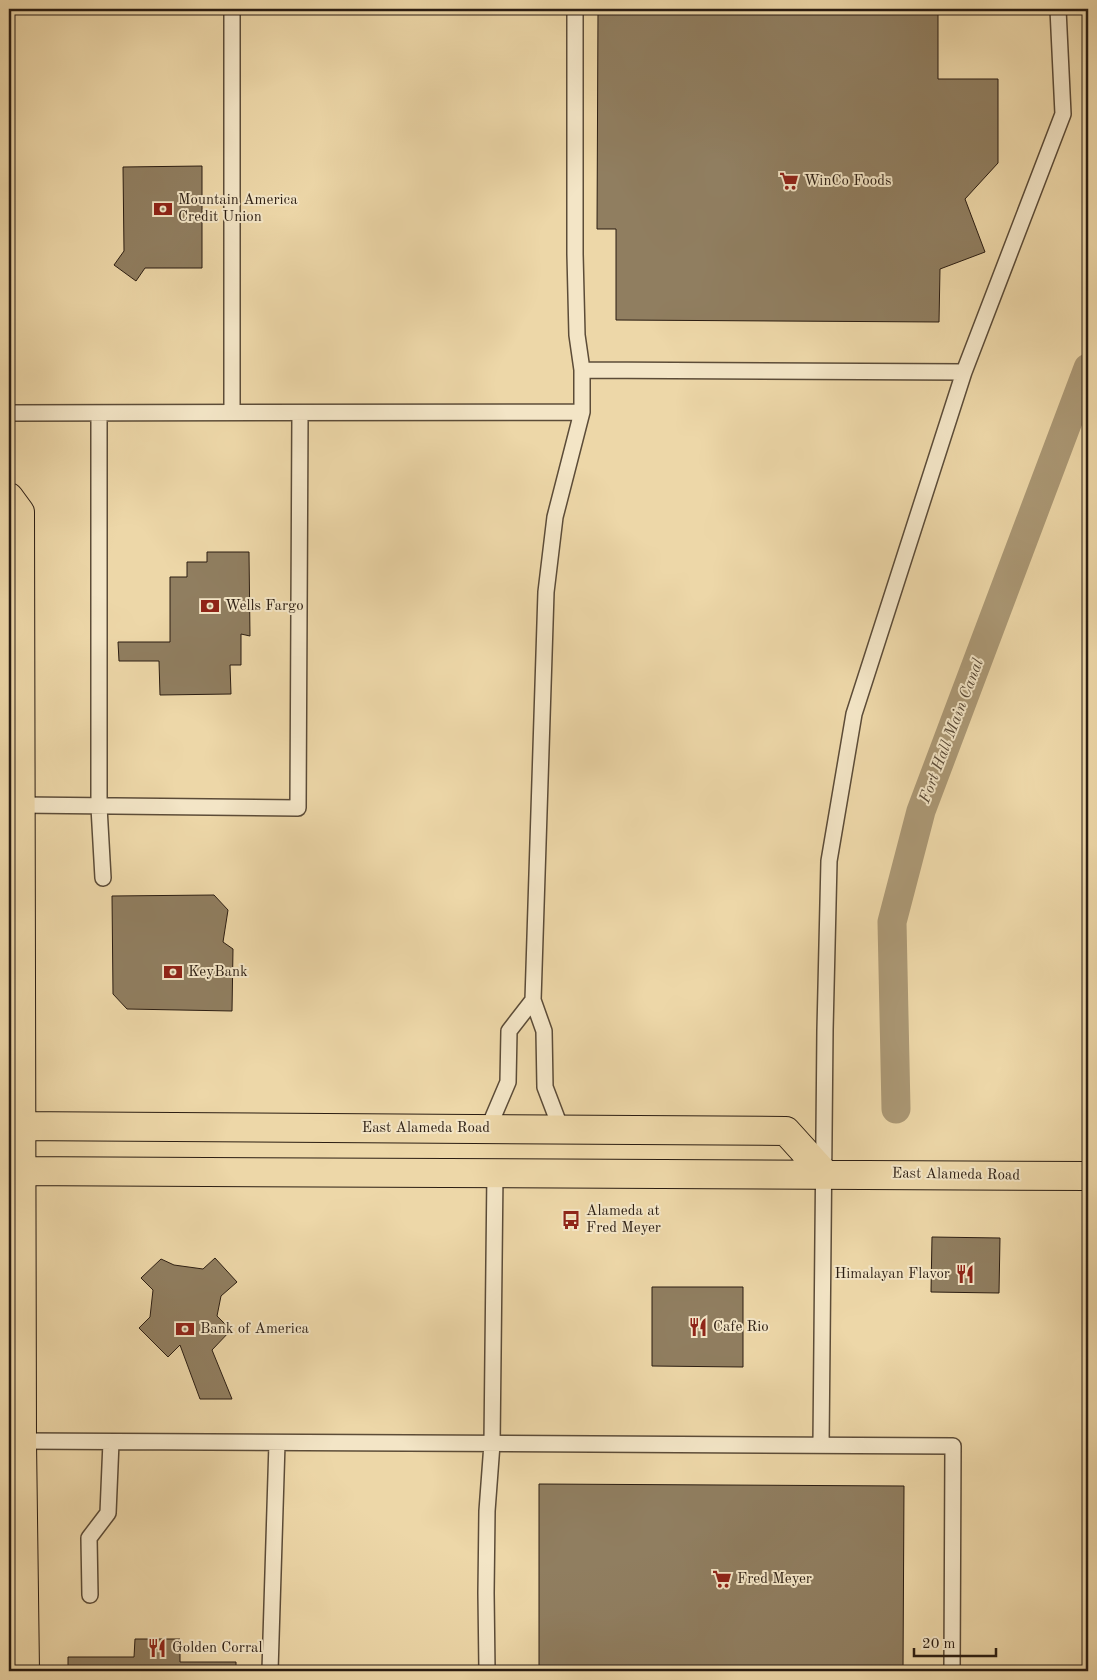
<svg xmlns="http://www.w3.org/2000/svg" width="1097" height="1680" viewBox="0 0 1097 1680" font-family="'Old Standard TT',serif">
	<rect width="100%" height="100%" fill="#edd7a8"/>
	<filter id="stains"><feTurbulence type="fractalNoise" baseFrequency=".004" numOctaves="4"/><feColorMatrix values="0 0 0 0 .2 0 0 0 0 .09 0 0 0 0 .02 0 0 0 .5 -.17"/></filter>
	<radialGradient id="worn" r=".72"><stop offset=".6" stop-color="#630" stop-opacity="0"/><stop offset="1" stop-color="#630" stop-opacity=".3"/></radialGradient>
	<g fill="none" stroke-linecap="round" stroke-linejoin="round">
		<path stroke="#ab9875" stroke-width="29" d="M896,1109L892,922L921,811L1088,368"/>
	</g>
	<path fill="#907e60" stroke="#2b1d12" d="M598,9H938V79H998V163L965,199L985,252L940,269L939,322L616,320V229H597Z
		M202,166V268H145L136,281L114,265L124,251L123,167Z
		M207,552H249L250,636L241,634V665H230L231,694L160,695L159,661H119L118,642H170V577H187V562H207Z
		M214,895L228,910L223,942L233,949L232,1011L127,1009L113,994L112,896Z
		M932,1237L1000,1238L999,1293L931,1292Z
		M215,1258L237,1282L221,1296L217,1316L231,1330L212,1350L232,1399H200L180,1345L168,1357L139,1328L150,1317L153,1290L141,1278L161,1259L174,1265L203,1269Z
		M652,1287H743V1367L652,1366Z
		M539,1484L904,1486L903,1671H539Z
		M135,1639H180V1662H236V1671H68V1657H134Z"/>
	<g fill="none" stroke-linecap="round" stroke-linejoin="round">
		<g stroke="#5c4c38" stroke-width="18">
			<path id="service" d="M582,370L964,372
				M232,412V9
				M9,413L582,412
				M99,414V807L103,878
				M21,805L298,808L300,414
				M488,1129L508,1082L509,1031L533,1000
				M561,1129L545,1087L544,1031L533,1000L546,592L555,517L582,412V370L577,335L575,254V9
				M22,1441L953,1446L952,1671
				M821,1445L825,1030L829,861L854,714L964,372L1063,114L1058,9
				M90,1595L89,1538L108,1513L111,1442
				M270,1671L277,1443
				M487,1671L486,1593L487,1511L492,1444L495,1172"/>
		</g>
		<g stroke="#2b1d12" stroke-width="30">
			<path id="primary" d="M9,497L20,512L22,1441L25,1671
				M9,1126L786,1131L824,1173
				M9,1171L1088,1176"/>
		</g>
		<use href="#service" stroke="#f3e5c6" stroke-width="15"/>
		<use href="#primary" stroke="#edd7a8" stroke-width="28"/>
	</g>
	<defs>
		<g id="supermarket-bare" transform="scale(1.5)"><path d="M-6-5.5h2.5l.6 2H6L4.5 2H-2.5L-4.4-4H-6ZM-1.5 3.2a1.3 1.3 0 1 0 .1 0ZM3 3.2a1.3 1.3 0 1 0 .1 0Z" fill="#8f2418" stroke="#f3e5c6" stroke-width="2.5" paint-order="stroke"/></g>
		<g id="bank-bare" transform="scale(1.5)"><path d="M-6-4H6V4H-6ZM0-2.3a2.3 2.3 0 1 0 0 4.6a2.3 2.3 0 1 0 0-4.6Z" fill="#8f2418" stroke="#f3e5c6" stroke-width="2.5" paint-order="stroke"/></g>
		<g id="bus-bare" transform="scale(1.5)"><path d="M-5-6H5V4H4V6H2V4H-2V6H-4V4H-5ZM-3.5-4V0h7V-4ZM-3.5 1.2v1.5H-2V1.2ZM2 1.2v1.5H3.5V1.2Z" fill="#8f2418" stroke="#f3e5c6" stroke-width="2.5" paint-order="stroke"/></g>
		<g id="restaurant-bare" transform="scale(1.5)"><path d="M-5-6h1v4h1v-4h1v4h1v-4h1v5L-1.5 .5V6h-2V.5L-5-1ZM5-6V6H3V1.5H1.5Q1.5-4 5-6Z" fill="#8f2418" stroke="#f3e5c6" stroke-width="2.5" paint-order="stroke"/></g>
	</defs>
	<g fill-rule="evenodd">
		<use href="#supermarket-bare" x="789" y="181"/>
		<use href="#bank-bare" x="163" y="209"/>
		<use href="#bank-bare" x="210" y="606"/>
		<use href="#bank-bare" x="173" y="972"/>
		<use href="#bus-bare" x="571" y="1220"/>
		<use href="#restaurant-bare" x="965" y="1274"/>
		<use href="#restaurant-bare" x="698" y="1327"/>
		<use href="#bank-bare" x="185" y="1329"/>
		<use href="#supermarket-bare" x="722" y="1579"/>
		<use href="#restaurant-bare" x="157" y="1648"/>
	</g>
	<g text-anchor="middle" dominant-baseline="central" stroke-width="4" stroke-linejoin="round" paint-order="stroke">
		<g font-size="15" fill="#2b1d12" stroke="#f3e5c6" text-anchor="start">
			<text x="804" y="181">WinCo Foods</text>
			<text x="178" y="200">Mountain America<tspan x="178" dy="17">Credit Union</tspan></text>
			<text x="225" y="606">Wells Fargo</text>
			<text x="188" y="972">KeyBank</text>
			<text x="586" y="1211">Alameda at<tspan x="586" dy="17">Fred Meyer</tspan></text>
			<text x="950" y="1274" text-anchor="end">Himalayan Flavor</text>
			<text x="713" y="1327">Cafe Rio</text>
			<text x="200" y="1329">Bank of America</text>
			<text x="737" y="1579">Fred Meyer</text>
			<text x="172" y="1648">Golden Corral</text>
		</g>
		<g font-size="15" fill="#2b1d12" stroke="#f3e5c6">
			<text x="426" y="1128">East Alameda Road</text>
			<text transform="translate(956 1175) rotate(1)">East Alameda Road</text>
		</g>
		<g font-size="16" font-style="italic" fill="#584835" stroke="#f3e5c6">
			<text transform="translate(952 731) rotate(-69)">Fort Hall Main Canal</text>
		</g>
	</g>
	<rect width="1097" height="1680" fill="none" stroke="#edd7a8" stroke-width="30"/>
	<rect x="10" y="10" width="1077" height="1660" fill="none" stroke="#2b1d12" stroke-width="2.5"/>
	<rect x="15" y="15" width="1067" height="1650" fill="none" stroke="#2b1d12"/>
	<path d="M914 1648v8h82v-8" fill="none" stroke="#2b1d12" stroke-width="2.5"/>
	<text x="922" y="1648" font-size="15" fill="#2b1d12" stroke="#f3e5c6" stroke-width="4" paint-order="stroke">20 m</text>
	<rect width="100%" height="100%" filter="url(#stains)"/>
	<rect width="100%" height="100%" fill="url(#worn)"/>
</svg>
